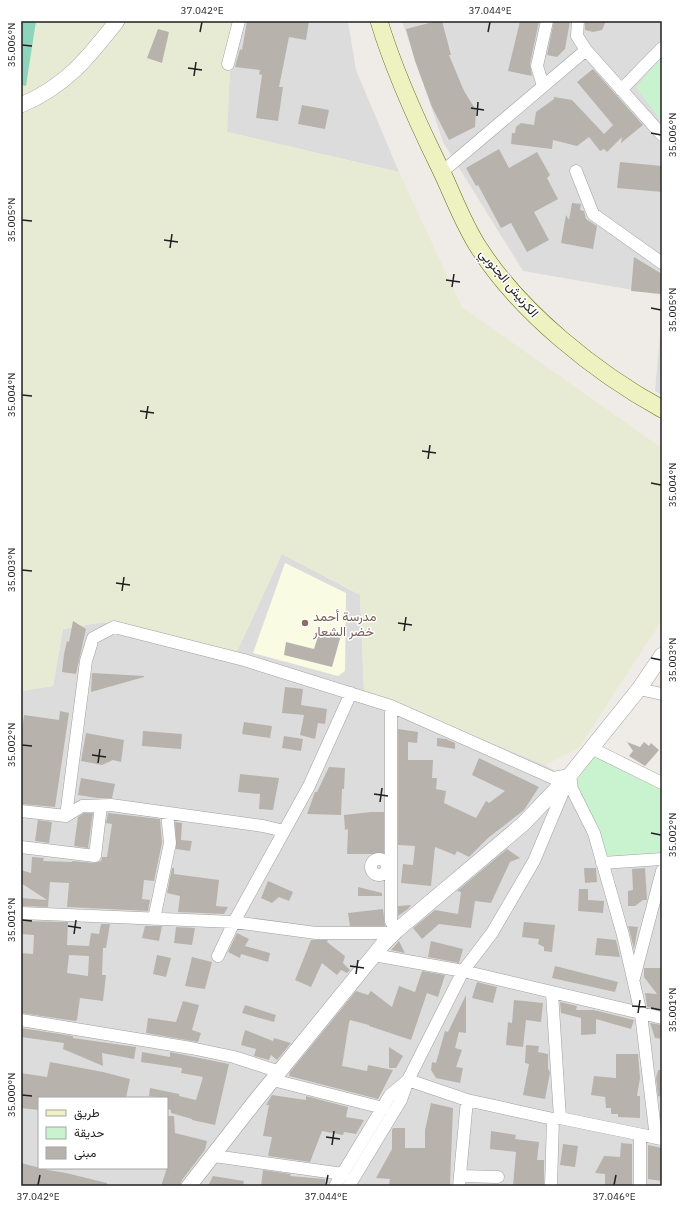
<svg xmlns="http://www.w3.org/2000/svg" width="683" height="1207" viewBox="0 0 683 1207" font-family="'IBM Plex Sans',Vazirmatn,sans-serif">
	<rect width="100%" height="100%" fill="#efece7"/>
	<path fill="#dddcdc" fill-rule="evenodd" d="M232,21H348L356,70L399,172L227,132Z
		M402,21H662V295L523,271L443,142Z
		M662,313V395L655,391Z
		M282,554L360,595L364,690L545,765L635,820L662,808V1186H21V691L53,686L63,629L104,622L235,656ZM39,1098H167V1168H39Z"/>
	<path fill="#fafbe3" d="M285,563L346,593L345,671L338,676L253,653Z"/>
	<path fill="#e8ebd4" d="M21,21H232L227,132L399,172L462,307L662,448V620L579,748L545,765L364,690L360,595L282,554L235,656L104,622L63,629L53,686L21,691Z"/>
	<path fill="#c9f3ce" d="M662,57V122L636,87Z
		M595,756L637,778L662,787V850L660,857L608,860L577,792L576,781Z"/>
	<path fill="#8ed4bc" d="M21,21H36L26,86L21,85Z"/>
	<path fill="#b8b2ad" fill-rule="evenodd" d="M247,21H309L306,40L289,37L279,87H283L278,121L256,118L262,75L259,74L260,70L235,67L240,49L242,50Z
		M437,21H442L451,55H449L464,91L476,110L475,127L449,140L432,107L415,61L406,29Z
		M520,21H539L530,64L532,76L508,71Z
		M554,21H570L565,49L557,57L547,55Z
		M585,21H606L602,30L593,32L585,30Z
		M158,29L169,32L162,63L147,58Z
		M593,69L643,125L621,143L622,137L607,152L604,149L600,151L589,137L577,146L553,140L552,149L511,144L512,133H515L516,127L521,123L534,125L536,112L554,99V97L572,100L604,134L613,125L577,82Z
		M302,105L329,110L325,129L298,124Z
		M499,149L509,168L537,152L550,175L547,178L558,199L534,212L549,240L527,252L511,223L501,228L478,185L476,186L466,168Z
		M620,162L662,166V192L617,188Z
		M572,203L581,204L580,210L584,211L586,219L597,226L593,249L561,243L566,215L569,220Z
		M634,257L662,274V294L631,291Z
		M73,621L86,629L76,674L62,672L64,654L67,641L69,642Z
		M320,630L341,635L332,667L284,655L286,642L314,649Z
		M92,673L144,676V677L91,692Z
		M285,687L303,689L301,705L327,709L325,724L318,723L315,739L300,735L304,715L282,713Z
		M60,711L69,713L55,807L21,804V738L24,715L59,720Z
		M244,722L272,726L270,738L242,734Z
		M398,729L418,732L417,743L408,742V760H433L432,778H437L436,789L446,791L444,803L476,818L486,801L489,803L505,791L472,775L479,758L539,787L524,810L488,838L469,857L457,851L455,855L435,847L431,886L401,883L403,864L413,865L415,846L398,845Z
		M143,731L182,734L181,749L142,746Z
		M86,733L124,740L121,762L113,760L102,765L81,761Z
		M284,736L303,739L301,751L282,748Z
		M437,738L446,739L455,743V749L437,746Z
		M627,742L640,747L644,742L649,746L651,743L659,750L645,766L629,756L633,751Z
		M329,767L345,768L344,789H342L341,815L307,814L315,792H317Z
		M240,774L279,778L273,810L259,809L260,794L238,792Z
		M81,778L115,784L112,798H97L78,795Z
		M371,812H384V854H347L348,829L345,830L344,815Z
		M84,813H93L88,848L74,846L78,817Z
		M108,813L160,819L162,843L154,881L144,880L142,899L150,900L148,911L67,907L69,883L50,882L48,907L21,906V898L47,900L21,883V870L31,873L32,857L44,858L43,861L72,862V861L94,863L101,861L102,857H107L112,824L106,823Z
		M38,820L52,822L49,843L35,841Z
		M175,822L182,823L181,840L192,841L190,851L176,849Z
		M507,849L520,858L510,862L491,903L475,901L471,928L439,924L422,939L413,928L435,910L458,914L461,892L457,891Z
		M172,868H174V874L219,880L216,906L228,907L224,914L178,912L180,896L167,893Z
		M584,868H596L597,882L585,883Z
		M645,868L647,900H643L635,906H628V891L633,890L632,869Z
		M268,881L293,892L289,901L279,897L272,903L261,898Z
		M358,887L382,893V896H358Z
		M579,889H588V900L604,901L603,913L578,911Z
		M411,905L408,909L398,916V906Z
		M383,909L385,926H350L348,913Z
		M21,921L68,922L67,945L89,946L91,933L99,934L101,924H110L106,948H103L102,975H106L103,1001L80,998L77,1020L75,1021L21,1013V953L33,954L34,935L21,934ZM69,955L89,956L88,976L67,973Z
		M524,922L555,925L552,952L544,951V947L538,944L539,939L522,937Z
		M145,926H162L159,941L142,938Z
		M628,926L638,927L634,949L630,933Z
		M176,927L195,928L192,945L174,943Z
		M237,933L249,939L245,946L270,953L268,962L241,954L240,958L228,952Z
		M597,938L616,940L620,957L595,955Z
		M311,940H328L327,942L345,956L343,963L350,970L347,973L341,970L337,975L322,963L311,987L295,980Z
		M399,941L405,953L391,950Z
		M431,941L463,949L459,963L428,957Z
		M157,955L171,958L166,977L153,974Z
		M192,957L212,962L205,989L185,986Z
		M555,966L618,982L615,992L552,978Z
		M644,968H662V1010L647,1007L645,993L657,994L644,977Z
		M422,971L445,975L438,997L427,993L411,1040L369,1026V1025L350,1020L349,1023L342,1066L367,1071L368,1065L393,1070L378,1099L289,1076L290,1072L356,991L368,995L371,991L392,1007L399,986L415,992Z
		M477,982L497,987L493,1003L472,998Z
		M466,995V1033L459,1032L455,1048L462,1050L456,1067L463,1068L460,1083L436,1078L431,1070L432,1062L436,1063L445,1031L448,1032Z
		M514,1000L543,1003L541,1022L526,1020L523,1047L506,1045L508,1022L512,1023Z
		M183,1001L199,1005L192,1030L201,1033L198,1042L146,1033L148,1018L176,1022Z
		M560,1002L577,1006L576,1010H594L634,1020L631,1029L596,1019V1034L581,1035V1018L561,1013Z
		M245,1005L276,1015L274,1022L242,1013Z
		M650,1023L662,1025V1039L655,1038Z
		M21,1028L73,1036V1038L136,1047L134,1059L102,1053L103,1066L63,1049L64,1043L21,1037Z
		M245,1030L273,1041L274,1038L291,1043L277,1060L271,1055L269,1060L254,1056L256,1049L241,1045Z
		M526,1045L539,1046L538,1052L548,1054V1069L549,1070L550,1073L545,1099L523,1095L529,1064L525,1063Z
		M389,1047L403,1056L396,1068H389Z
		M142,1052L170,1057V1052L229,1064L215,1125L192,1120V1119L171,1113V1110L167,1109V1098L149,1096L150,1088L179,1094V1096L196,1100L203,1077L181,1073L182,1068L141,1062Z
		M616,1054H638L640,1078L637,1096H640V1118L618,1117V1114H611V1108H606L605,1097L591,1095L594,1076L616,1078Z
		M50,1062L103,1072L130,1079L126,1098H39V1110L21,1108V1073L47,1077Z
		M658,1070H662V1097L658,1096L656,1078Z
		M272,1095L306,1100V1096L348,1107L346,1117L364,1120L356,1134L344,1132L343,1135L322,1131L310,1162L268,1156L272,1137L263,1136L269,1105H266Z
		M431,1103L453,1108L450,1186H389L390,1179L376,1178L392,1149V1130L393,1128H405V1148H425V1130Z
		M167,1116H174L175,1133L207,1141L205,1150L182,1180L180,1186H161L167,1168Z
		M491,1131L516,1135L515,1139L539,1142L537,1160H544V1186H513L516,1152L490,1149Z
		M621,1143L632,1144V1186L605,1185V1174L595,1173L604,1156L620,1157Z
		M563,1144L578,1146L575,1167L560,1165Z
		M648,1145L662,1148V1181L648,1179Z
		M21,1163L48,1170L66,1173L107,1183V1186H21Z
		M263,1170L291,1174L290,1176L325,1179V1186H261Z
		M213,1176L244,1181L243,1186H208Z"/>
	<g fill="none" stroke-linecap="round" stroke-linejoin="round">
		<g stroke="#a0a0a0" stroke-width="13">
			<path id="minor" d="M578,21L577,36L586,50
				M228,64L239,21
				M543,86L537,66L547,21
				M621,90L662,48
				M576,171L593,214L662,263
				M442,172L586,50L662,135
				M639,689L662,694
				M391,706V921L396,931
				M593,749L662,783
				M570,775L572,789L594,833L623,935L641,1014L656,1138
				M21,811L66,816L82,806L111,805L263,826L284,831
				M66,816L86,661L93,638L114,627L244,660L391,706L553,778L570,775
				M21,847L95,856L101,806
				M371 867a8 8 0 1 1 16 0a8 8 0 1 1-16 0Z
				M602,863L662,859
				M21,913L234,922L316,933H393
				M154,919L170,843L167,813
				M374,955L463,971L662,1018
				M218,956L234,922L309,786L351,693
				M634,978L662,871
				M552,993L560,1118
				M21,1020L191,1048L234,1057L280,1072
				M273,1080L383,1108
				M408,1080L467,1100L553,1119L560,1118L662,1139
				M640,1136V1186
				M214,1156L343,1174
				M460,1176L498,1177
				M335,1186L390,1095L407,1081
				M349,1186L401,1100L408,1080L463,971L492,933L534,861L568,780
				M459,1186L467,1100
				M551,1186L553,1119"/>
		</g>
		<g stroke="#a0a0a0" stroke-width="16">
			<path id="tertiary" d="M21,105C66,86 88,58 117,21
				M189,1186L253,1104L383,944L396,931L523,824L570,775L639,689L662,655"/>
		</g>
		<g stroke="#5d6a12" stroke-width="18">
			<path id="secondary" d="M379,21C394,71 415,117 438,164C452,192 462,222 479,248C520,312 596,373 662,409"/>
		</g>
		<use href="#minor" stroke="#fff" stroke-width="12"/>
		<use href="#tertiary" stroke="#fff" stroke-width="15"/>
		<use href="#secondary" stroke="#eef2c1" stroke-width="17"/>
	</g>
	<path fill="none" stroke="#1f1f1f" stroke-width="1.5" d="M200,32L202,22M488,32L490,22M22,45L32,46M188,68L202,70M194,76L196,62M471,108L484,110M477,116L478,102M651,133L661,135M22,220L32,221M164,240L178,242M170,248L172,234M446,280L460,282M452,287L454,274M651,308L661,310M22,395L32,396M140,411L154,413M146,419L148,406M422,451L436,453M428,459L430,445M651,483L661,485M22,570L32,571M116,583L130,585M122,591L124,577M398,623L412,625M404,631L406,617M651,658L661,660M22,745L32,746M92,755L106,757M98,763L100,749M374,794L388,796M380,802L382,788M651,833L661,835M22,920L32,921M68,926L81,928M74,934L76,920M350,966L364,968M356,974L358,960M632,1006L646,1007M651,1008L661,1010M638,1013L640,1000M22,1095L32,1096M326,1137L340,1139M332,1145L334,1131M38,1185L40,1175M326,1185L328,1175M614,1185L616,1175"/>
	<circle fill="#8d6e63" stroke="#fff" stroke-width="1.5" cx="305" cy="623" r="4"/>
	<g text-anchor="middle" dominant-baseline="central" stroke-width="3" stroke-linejoin="round" paint-order="stroke">
		<g font-size="13" fill="#1f1f1f" stroke="#fff">
			<text transform="translate(509 283) rotate(50)">الكرنيش الجنوبي</text>
		</g>
		<g font-size="13" fill="#785e54" stroke="#fff" text-anchor="start">
			<text x="313" y="616">مدرسة أحمد<tspan x="313" dy="15">خضر الشعار</tspan></text>
		</g>
	</g>
	<rect width="683" height="1207" fill="none" stroke="#ffffff" stroke-width="44"/>
	<rect x="38" y="1097" width="130" height="72" fill="#ffffff" stroke="#a5a5a5"/>
	<rect x="46" y="1110" width="20" height="6" fill="#eef2c1" stroke="#a5a5a5"/>
	<text x="74" y="1117" font-size="12" fill="#1f1f1f">طريق</text>
	<rect x="46" y="1127" width="20" height="12" fill="#c9f3ce" stroke="#a5a5a5"/>
	<text x="74" y="1137" font-size="12" fill="#1f1f1f">حديقة</text>
	<rect x="46" y="1147" width="20" height="12" fill="#b8b2ad" stroke="#a5a5a5"/>
	<text x="74" y="1157" font-size="12" fill="#1f1f1f">مبنى</text>
	<rect x="22" y="22" width="639" height="1163" fill="none" stroke="#1f1f1f" stroke-width="1.5"/>
	<g font-size="10" text-anchor="middle" fill="#1f1f1f">
		<text x="202" y="14">37.042°E</text>
		<text x="490" y="14">37.044°E</text>
		<text transform="translate(11 45) rotate(-90)" y="4">35.006°N</text>
		<text transform="translate(672 135) rotate(-90)" y="4">35.006°N</text>
		<text transform="translate(11 220) rotate(-90)" y="4">35.005°N</text>
		<text transform="translate(672 310) rotate(-90)" y="4">35.005°N</text>
		<text transform="translate(11 395) rotate(-90)" y="4">35.004°N</text>
		<text transform="translate(672 485) rotate(-90)" y="4">35.004°N</text>
		<text transform="translate(11 570) rotate(-90)" y="4">35.003°N</text>
		<text transform="translate(672 660) rotate(-90)" y="4">35.003°N</text>
		<text transform="translate(11 745) rotate(-90)" y="4">35.002°N</text>
		<text transform="translate(672 835) rotate(-90)" y="4">35.002°N</text>
		<text transform="translate(11 920) rotate(-90)" y="4">35.001°N</text>
		<text transform="translate(672 1010) rotate(-90)" y="4">35.001°N</text>
		<text transform="translate(11 1095) rotate(-90)" y="4">35.000°N</text>
		<text x="38" y="1200">37.042°E</text>
		<text x="326" y="1200">37.044°E</text>
		<text x="614" y="1200">37.046°E</text>
	</g>
</svg>
